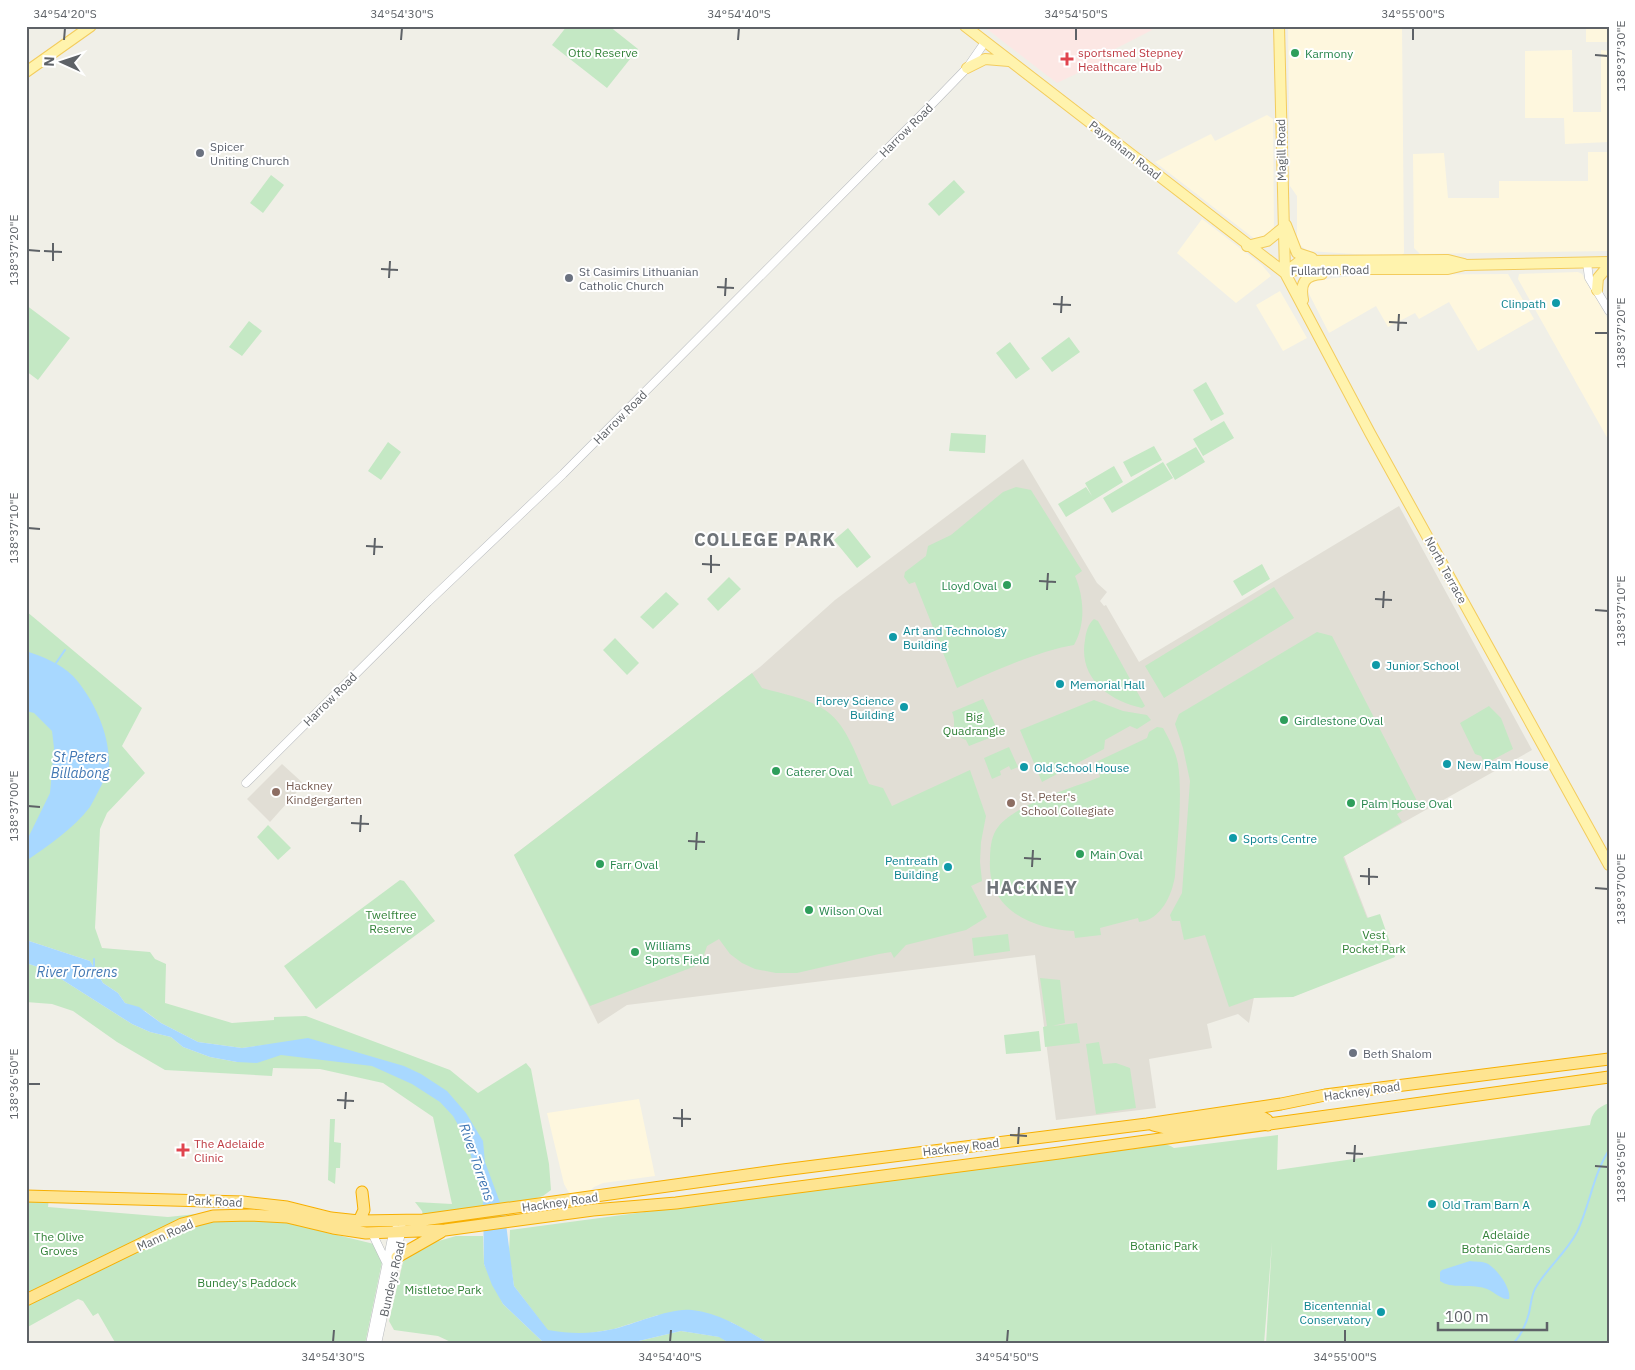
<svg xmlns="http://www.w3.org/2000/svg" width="1635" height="1370" viewBox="0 0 1635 1370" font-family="'IBM Plex Sans',sans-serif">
	<rect width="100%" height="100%" fill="#f0efe7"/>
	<path fill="#fef7de" d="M1288,26H1402L1404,253L1401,257L1308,251L1297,243V196L1290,186Z
		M1586,26H1609V42H1586Z
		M1572,50L1573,112H1601V50L1609,51V142L1565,144L1564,118H1525V51Z
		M1267,115L1273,119L1274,232L1256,240L1155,162L1211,134L1215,141Z
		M1588,152H1609V251L1420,254L1414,248L1413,154L1444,153L1448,198H1499V181H1588Z
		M1202,219L1262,265L1271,276L1236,303L1177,253Z
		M1578,272L1582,274L1609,321V441L1518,279L1519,274Z
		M1508,274L1534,319L1478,351L1449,302L1419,319L1415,313L1388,327L1376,306L1329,333L1306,288L1310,281L1359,275Z
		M1280,291L1307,338L1283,351L1256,305Z
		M639,1099L655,1176L603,1183L594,1187L582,1198L573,1200L564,1184L547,1113Z"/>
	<path fill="#e1ded5" d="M1023,459L1097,583L1107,592L1100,601L1104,606L1106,605L1139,662L1399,506L1532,750L1344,856L1368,918L1352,924L1367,967L1292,997H1254L1249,1023L1238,1014L1207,1024L1212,1048L1149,1059L1156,1108L1056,1120L1035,955L627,1005L598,1024L514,855L760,667L835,600Z
		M282,764L304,784L270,822L247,799Z"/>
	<path fill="#fce7e4" d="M983,26H1151L1152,30L1115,49L1118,54L1057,83Z"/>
	<path fill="#c4e8c4" d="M567,26H609L638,49L607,88L552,45Z
		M271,175L284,185L263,213L250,203Z
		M954,180L965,192L939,216L928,204Z
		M26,305L70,338L38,380L26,371Z
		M249,321L262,331L242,356L229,347Z
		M1069,337L1080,352L1052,372L1041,358Z
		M1010,342L1030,369L1016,379L996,353Z
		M1206,382L1224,414L1211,421L1193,390Z
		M1224,421L1234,438L1203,456L1193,439Z
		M951,433L986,435L985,453L949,451Z
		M388,442L401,452L381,480L368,471Z
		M1154,446L1162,460L1131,477L1123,462Z
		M1196,447L1205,462L1175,480L1166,464Z
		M1163,462L1173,478L1112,513L1103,498Z
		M1114,466L1123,482L1066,517L1058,504L1086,487L1092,496L1085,483Z
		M1016,487L1031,490L1082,571L1075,576C1084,597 1086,624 1074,645C1038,651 991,672 957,688L915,582L909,584L904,577L905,572L926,556L928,546L951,535L1003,492Z
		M848,528L871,557L857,568L834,540Z
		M1262,564L1270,579L1242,596L1233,581Z
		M729,577L741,589L718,611L707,599Z
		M1274,587L1294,618L1164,698L1145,666Z
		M666,592L679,604L653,629L640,617Z
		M26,611L142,708L122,746L145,773L107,813L100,829L95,928L102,948L150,952L155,959L166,964L165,1003L232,1023L274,1020V1017L306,1016L450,1070L478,1093L526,1063L531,1069L549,1164L551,1190L543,1196L530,1200L423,1215L422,1211L415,1202L452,1204L433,1117L383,1083L320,1069L273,1068L272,1076L165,1070L117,1042L73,1011L52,1004L26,1002V963L47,970L132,1024L150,1032L171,1037L183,1047L210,1057L237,1062L273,1044L242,1048L198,1042L161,1023L145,1011L125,1003L118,993L103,983L90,961L26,940Z
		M1094,619L1098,621L1145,706L1142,708C1109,701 1078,678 1085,640C1086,632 1088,624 1094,619Z
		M1317,632L1332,636L1417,801L1397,814L1402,822L1343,857L1367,918L1380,914L1395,957L1293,997L1254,998L1229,1007L1205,935L1184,940L1180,921H1172L1170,915L1182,893L1190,781L1183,748L1175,724L1179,714Z
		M615,638L639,663L627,675L603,650Z
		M752,673L762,688C783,694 807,698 825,710C848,725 858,761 869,784L883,788L892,806L970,770L986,816L981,842L980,862L982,881L971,886L987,917L966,930L906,945L894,958L891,952L879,954L797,973H776L755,969L742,963L730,954L719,939L707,946L701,964L590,1006L514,855Z
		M983,699L998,731L997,735L969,746L966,740C947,733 958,726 952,712Z
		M1094,700L1123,711L1147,715L1151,720L1137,729L1130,726L1105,740L1104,749L1042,782L1020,730Z
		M1489,706L1501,718L1513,749L1485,764L1481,756L1475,754L1460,723Z
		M1157,727L1163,728C1169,739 1176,752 1178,764C1183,797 1177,842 1175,876C1172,895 1161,920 1139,922L1138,918L1100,928L1101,935L1075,938L1074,931C1031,929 987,909 990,860C990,850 991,838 996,830C1011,805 1073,788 1100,777L1096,762L1147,738L1149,732Z
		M1009,747L1018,767L1011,770L1009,766L1000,771L1001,775L992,779L984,758Z
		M268,825L291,848L278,860L257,837Z
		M400,880L404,881L435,921L316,1009L284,966Z
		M1008,934L1010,951L974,956L972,938Z
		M1040,978L1060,980L1065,1023L1052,1026L1077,1023L1080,1043L1045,1047L1043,1027L1047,1026Z
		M1039,1031L1041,1051L1006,1054L1004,1035Z
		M1099,1042L1103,1064L1116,1063L1130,1068L1136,1108L1096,1114L1086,1044Z
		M1609,1103V1344H1266L1272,1242L1264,1344H770L731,1322L658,1315L614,1329L579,1335L548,1331L514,1286L509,1254L510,1230L1117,1149C1136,1154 1159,1137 1174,1148L1278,1135L1277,1170L1590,1125C1592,1112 1597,1108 1609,1103Z
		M330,1119H335L334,1142L341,1143L340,1168H336L335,1184L328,1180Z
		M26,1198H49L48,1207L168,1217L206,1213L26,1297Z
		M216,1220H267L284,1222L374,1244L382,1262L365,1344H116L98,1313L93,1316L83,1301L78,1299L26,1328V1305L175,1231Z
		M456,1236H483L484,1264L503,1304L545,1344H455L438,1336L394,1330L389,1321L404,1258L428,1244Z
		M681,1331L720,1337L731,1344H626Z"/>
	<path fill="#a8d8ff" d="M26,651C43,657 60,663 73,676C94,699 110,734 109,766C109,772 94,800 90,807C73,829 49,845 26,861V842L50,793L54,748L52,731L34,713L26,711Z
		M26,940L90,961L103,983L118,993L125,1003L139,1007L161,1023L198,1042L242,1048L308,1038L404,1066L421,1074L447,1091L466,1113L483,1141L485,1162L505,1216L514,1286L548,1330C572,1334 590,1334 613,1329C635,1324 671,1307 692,1310C720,1313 746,1330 770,1344H731L719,1337L681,1331L626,1344H545L503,1304L492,1285L484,1264L483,1199L473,1162L465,1137L453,1116L440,1102L412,1084L372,1066L281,1055L257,1063L237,1062L210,1057L183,1047L171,1037L150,1032L132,1024L47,970L26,963Z
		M1470,1261C1475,1262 1481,1261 1486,1263C1496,1267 1512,1289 1509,1299C1500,1300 1493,1290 1484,1288C1470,1284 1451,1289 1440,1281V1272L1442,1270Z"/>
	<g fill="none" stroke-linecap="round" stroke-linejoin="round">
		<path stroke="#a8d8ff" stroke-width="2" d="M56,663L65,650
			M94,959V969
			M1513,1344C1521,1335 1526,1325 1529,1313C1531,1305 1531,1295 1536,1287C1548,1267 1566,1253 1577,1232C1590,1205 1593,1175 1609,1150"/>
		<g stroke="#b9bcc0" stroke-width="9">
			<path id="minor" d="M1587,263L1589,278L1609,311
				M246,783L428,602L563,474L933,103L967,68L985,42
				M372,1233L387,1264
				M370,1344L393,1233L396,1229
				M377,1344L402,1228"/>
		</g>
		<g stroke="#f3cc5d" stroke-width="12">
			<path id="major" d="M965,26L1285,273
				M1279,26L1285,273L1370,433L1609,865
				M967,68L985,59L1009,61
				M26,72L91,26
				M1286,225L1297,253L1312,258
				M1247,246L1267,241L1283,228
				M1286,272L1300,261L1448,260L1464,264
				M1285,273L1301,269H1448L1465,265L1609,262
				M1597,290L1598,278L1609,265
				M1303,300C1300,284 1304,275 1322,274"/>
		</g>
		<g stroke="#f7af00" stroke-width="13">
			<path id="highway" d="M1153,1125L1169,1129L1262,1117L1267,1120L1268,1125
				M26,1196L243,1202L287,1207L331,1218L359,1221L423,1220L783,1170L1147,1124L1281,1104L1325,1095L1609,1059
				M359,1221L364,1210L362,1192
				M397,1257L441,1232
				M26,1300L182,1224L213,1216L250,1215L287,1217L333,1228L366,1233L445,1230L593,1210L676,1203L1059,1153L1609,1077"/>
		</g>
		<use href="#minor" stroke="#fff" stroke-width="8"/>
		<use href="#major" stroke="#fff3ad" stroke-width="10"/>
		<use href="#highway" stroke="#fee491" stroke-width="11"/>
	</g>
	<path fill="none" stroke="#5e6267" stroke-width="2" d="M64,40L65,28M401,40L402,28M738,40L739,28M1076,40V28M1413,40V28M1595,55L1608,56M28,250L40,251M44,251L62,252M53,261V243M381,269L398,270M389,278L390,261M717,287L734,288M725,296L726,278M1053,304L1071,305M1061,313L1062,296M1389,322L1407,323M1398,331L1399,314M1595,333H1608M28,528L40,529M366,546L383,547M374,555L375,538M702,564L720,565M711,573V555M1039,581L1056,582M1047,590L1048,573M1375,599L1392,600M1383,608L1384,591M1595,610L1608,611M28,806L40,807M351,823L369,824M360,832L361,815M688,841L705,842M696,850L697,832M1024,858L1041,859M1032,867L1033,850M1360,876L1378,877M1369,885V868M1595,888L1608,889M28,1084H40M337,1100L354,1101M345,1109L346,1092M673,1118L691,1119M682,1127V1109M1010,1135L1027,1136M1018,1144L1019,1127M1346,1153L1363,1154M1354,1162L1355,1145M1595,1166L1608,1167M333,1342L334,1330M670,1342L671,1330M1007,1342L1008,1330M1345,1342V1330"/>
	<g fill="#2e9e5b" stroke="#fff" stroke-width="2">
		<circle cx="1295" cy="53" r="5"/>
		<circle cx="1007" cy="585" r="5"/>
		<circle cx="1284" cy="720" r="5"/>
		<circle cx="776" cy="771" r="5"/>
		<circle cx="1351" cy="803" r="5"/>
		<circle cx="1080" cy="854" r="5"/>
		<circle cx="600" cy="864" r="5"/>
		<circle cx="809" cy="910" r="5"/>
		<circle cx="635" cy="952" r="5"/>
	</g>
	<g fill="#e0444e" stroke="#fff" stroke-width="2">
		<path d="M1064.5 51.5h5v5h5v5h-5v5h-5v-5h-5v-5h5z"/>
		<path d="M180.5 1142.5h5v5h5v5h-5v5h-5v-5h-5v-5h5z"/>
	</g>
	<g fill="#6b7280" stroke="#fff" stroke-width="2">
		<circle cx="200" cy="153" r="5"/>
		<circle cx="569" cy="278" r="5"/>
		<circle cx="1353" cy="1053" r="5"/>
	</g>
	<g fill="#0f9aa8" stroke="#fff" stroke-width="2">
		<circle cx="1556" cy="303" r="5"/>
		<circle cx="893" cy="637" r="5"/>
		<circle cx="1376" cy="665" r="5"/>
		<circle cx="1060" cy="684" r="5"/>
		<circle cx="904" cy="707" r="5"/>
		<circle cx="1447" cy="764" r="5"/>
		<circle cx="1024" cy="767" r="5"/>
		<circle cx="1233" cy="838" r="5"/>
		<circle cx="948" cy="867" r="5"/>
		<circle cx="1432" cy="1204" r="5"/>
		<circle cx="1381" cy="1312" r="5"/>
	</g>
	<g fill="#8d6e63" stroke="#fff" stroke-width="2">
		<circle cx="276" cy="792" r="5"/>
		<circle cx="1011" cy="803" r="5"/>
	</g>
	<g text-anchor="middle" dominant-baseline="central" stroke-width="4" stroke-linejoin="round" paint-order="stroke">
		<g font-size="12" fill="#338239" stroke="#fff">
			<text x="603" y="52">Otto Reserve</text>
			<text x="974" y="716">Big<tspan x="974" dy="14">Quadrangle</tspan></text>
			<text x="391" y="914">Twelftree<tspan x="391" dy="14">Reserve</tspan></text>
			<text x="1374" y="934">Vest<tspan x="1374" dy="14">Pocket Park</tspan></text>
			<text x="1506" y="1234">Adelaide<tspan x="1506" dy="14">Botanic Gardens</tspan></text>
			<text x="59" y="1236">The Olive<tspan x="59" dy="14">Groves</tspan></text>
			<text x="1164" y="1245">Botanic Park</text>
			<text x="247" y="1282">Bundey's Paddock</text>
			<text x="443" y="1289">Mistletoe Park</text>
		</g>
		<g font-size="12" fill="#be3a42" stroke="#fff" text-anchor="start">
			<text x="1078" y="52">sportsmed Stepney<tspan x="1078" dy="14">Healthcare Hub</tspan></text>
			<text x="194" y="1143">The Adelaide<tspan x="194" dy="14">Clinic</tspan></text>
		</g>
		<g font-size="12" fill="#27864d" stroke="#fff" text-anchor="start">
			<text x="1305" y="53">Karmony</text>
			<text x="997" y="585" text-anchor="end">Lloyd Oval</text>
			<text x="1294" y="720">Girdlestone Oval</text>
			<text x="786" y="771">Caterer Oval</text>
			<text x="1361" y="803">Palm House Oval</text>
			<text x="1090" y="854">Main Oval</text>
			<text x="610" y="864">Farr Oval</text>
			<text x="819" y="910">Wilson Oval</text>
			<text x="645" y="945">Williams<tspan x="645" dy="14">Sports Field</tspan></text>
		</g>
		<g font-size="12" fill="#5e6267" stroke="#fff">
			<text transform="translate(906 130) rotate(-45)">Harrow Road</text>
			<text transform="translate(1125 150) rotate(38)">Payneham Road</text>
			<text transform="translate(1281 150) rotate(-91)">Magill Road</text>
			<text transform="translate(1330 270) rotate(-1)">Fullarton Road</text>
			<text transform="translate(620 417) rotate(-45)">Harrow Road</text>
			<text transform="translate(1446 570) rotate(61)">North Terrace</text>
			<text transform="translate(330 699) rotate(-45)">Harrow Road</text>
			<text transform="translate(1362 1091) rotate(-8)">Hackney Road</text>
			<text transform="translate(961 1147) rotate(-7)">Hackney Road</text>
			<text transform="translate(215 1201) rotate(3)">Park Road</text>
			<text transform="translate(560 1202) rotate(-8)">Hackney Road</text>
			<text transform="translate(165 1235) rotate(-24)">Mann Road</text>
			<text transform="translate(392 1279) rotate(-77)">Bundeys Road</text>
		</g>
		<g font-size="12" fill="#5b616d" stroke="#fff" text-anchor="start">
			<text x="210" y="146">Spicer<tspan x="210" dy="14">Uniting Church</tspan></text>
			<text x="579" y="271">St Casimirs Lithuanian<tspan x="579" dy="14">Catholic Church</tspan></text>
			<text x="1363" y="1053">Beth Shalom</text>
		</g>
		<g font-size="12" fill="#0d838f" stroke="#fff" text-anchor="start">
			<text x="1546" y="303" text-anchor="end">Clinpath</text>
			<text x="903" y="630">Art and Technology<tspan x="903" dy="14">Building</tspan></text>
			<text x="1386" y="665">Junior School</text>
			<text x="1070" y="684">Memorial Hall</text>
			<text x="894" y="700" text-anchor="end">Florey Science<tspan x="894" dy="14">Building</tspan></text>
			<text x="1457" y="764">New Palm House</text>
			<text x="1034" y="767">Old School House</text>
			<text x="1243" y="838">Sports Centre</text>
			<text x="938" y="860" text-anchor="end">Pentreath<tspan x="938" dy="14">Building</tspan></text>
			<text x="1442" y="1204">Old Tram Barn A</text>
			<text x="1371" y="1305" text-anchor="end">Bicentennial<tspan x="1371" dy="14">Conservatory</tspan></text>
		</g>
		<g font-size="12" fill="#785e54" stroke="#fff" text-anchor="start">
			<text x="286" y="785">Hackney<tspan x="286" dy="14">Kindgergarten</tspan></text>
			<text x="1021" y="796">St. Peter's<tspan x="1021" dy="14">School Collegiate</tspan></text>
		</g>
		<g font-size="14" font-style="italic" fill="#4278b4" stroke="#fff">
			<text x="80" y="757">St Peters<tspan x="80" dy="16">Billabong</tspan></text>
			<text x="77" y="972">River Torrens</text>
			<text transform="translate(477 1162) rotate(71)">River Torrens</text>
		</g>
		<g font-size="18" font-weight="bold" letter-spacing="1" fill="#6f7479" stroke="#fff">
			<text x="765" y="539">COLLEGE PARK</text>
			<text x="1032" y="887">HACKNEY</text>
		</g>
	</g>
	<rect width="1635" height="1370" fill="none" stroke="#ffffff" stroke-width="55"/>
	<g transform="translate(62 62) rotate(273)" stroke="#ffffff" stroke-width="4" paint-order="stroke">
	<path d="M0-4L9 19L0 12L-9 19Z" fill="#5e6267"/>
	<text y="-8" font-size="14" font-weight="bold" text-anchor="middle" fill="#5e6267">N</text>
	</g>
	<path d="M1438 1322v8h109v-8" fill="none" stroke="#5e6267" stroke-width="2.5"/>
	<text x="1445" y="1322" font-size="15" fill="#5e6267" stroke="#ffffff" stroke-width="4" paint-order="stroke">100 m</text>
	<rect x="28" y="28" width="1580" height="1314" fill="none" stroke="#5e6267" stroke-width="2"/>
	<g font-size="12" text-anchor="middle" fill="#5e6267">
		<text x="65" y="18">34°54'20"S</text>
		<text x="402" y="18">34°54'30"S</text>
		<text x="739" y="18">34°54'40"S</text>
		<text x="1076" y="18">34°54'50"S</text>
		<text x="1413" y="18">34°55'00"S</text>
		<text transform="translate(1621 56) rotate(-90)" y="4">138°37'30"E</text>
		<text transform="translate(14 250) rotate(-90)" y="4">138°37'20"E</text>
		<text transform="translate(1621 333) rotate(-90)" y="4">138°37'20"E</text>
		<text transform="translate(14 528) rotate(-90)" y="4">138°37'10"E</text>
		<text transform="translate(1621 611) rotate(-90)" y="4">138°37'10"E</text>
		<text transform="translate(14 806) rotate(-90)" y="4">138°37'00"E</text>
		<text transform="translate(1621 889) rotate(-90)" y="4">138°37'00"E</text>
		<text transform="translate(14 1084) rotate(-90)" y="4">138°36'50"E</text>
		<text transform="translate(1621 1167) rotate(-90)" y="4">138°36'50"E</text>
		<text x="333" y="1361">34°54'30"S</text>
		<text x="670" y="1361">34°54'40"S</text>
		<text x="1007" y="1361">34°54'50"S</text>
		<text x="1345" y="1361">34°55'00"S</text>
	</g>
</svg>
